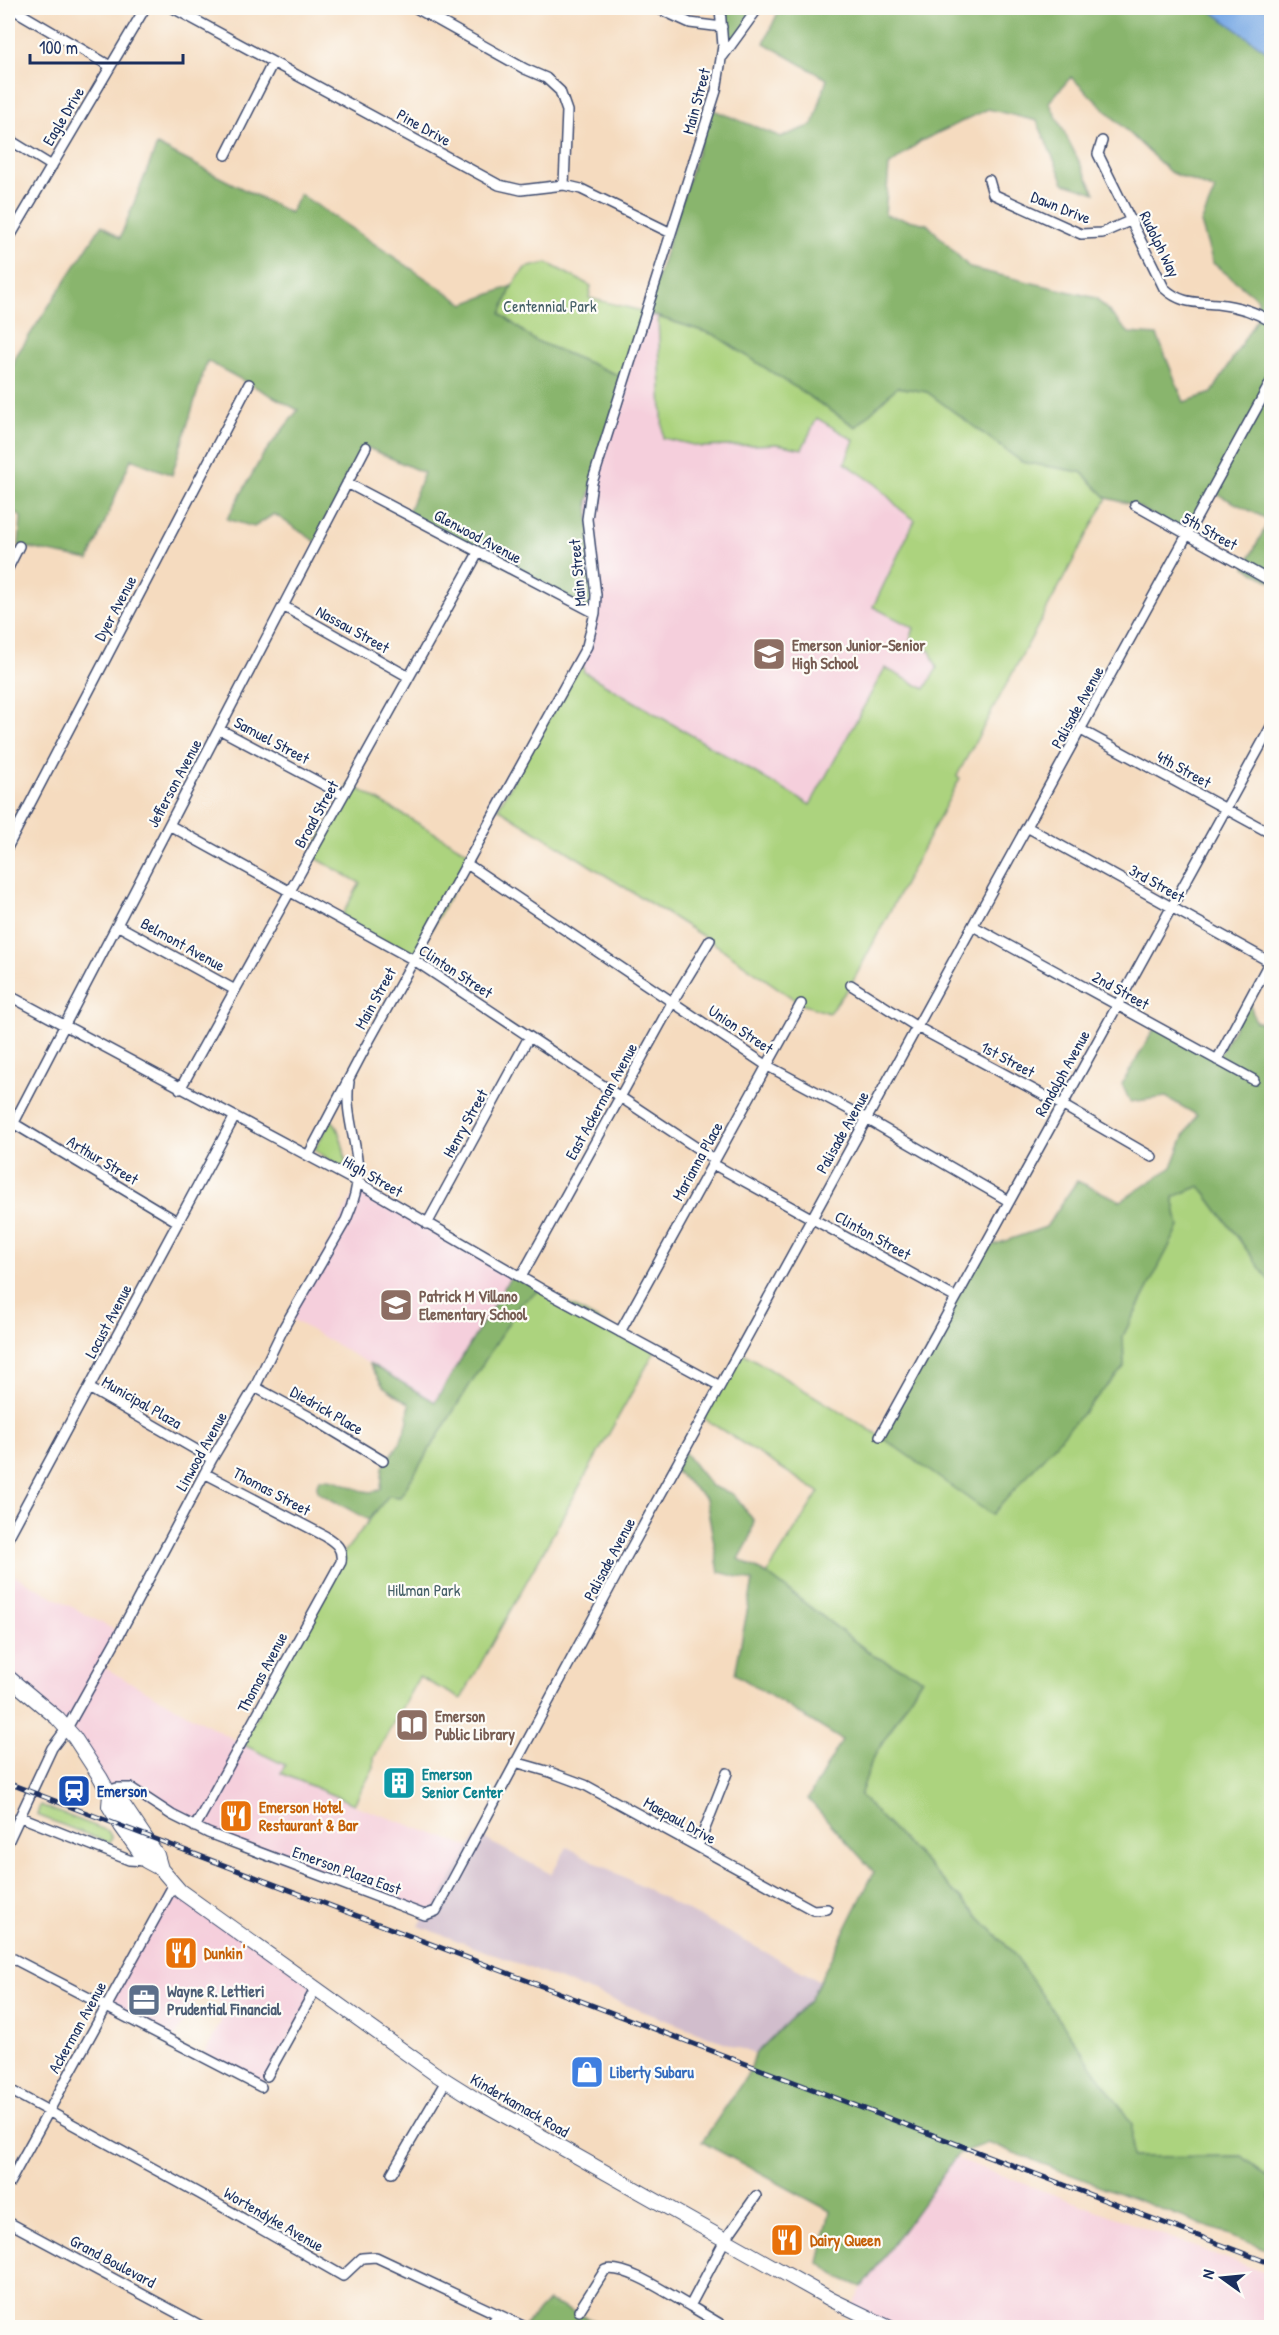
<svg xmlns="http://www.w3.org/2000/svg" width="1279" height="2335" viewBox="0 0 1279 2335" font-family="'Patrick Hand',sans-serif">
	<rect width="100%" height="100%" fill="#fdfcf7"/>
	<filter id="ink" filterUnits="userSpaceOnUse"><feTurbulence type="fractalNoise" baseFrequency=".0167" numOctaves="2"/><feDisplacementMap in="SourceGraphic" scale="12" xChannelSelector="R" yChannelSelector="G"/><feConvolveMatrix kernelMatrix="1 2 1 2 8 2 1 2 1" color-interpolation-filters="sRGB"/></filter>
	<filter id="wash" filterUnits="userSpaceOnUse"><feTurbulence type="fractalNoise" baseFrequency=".008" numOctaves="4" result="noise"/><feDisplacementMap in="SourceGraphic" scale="24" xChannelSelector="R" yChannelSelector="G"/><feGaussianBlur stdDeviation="1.35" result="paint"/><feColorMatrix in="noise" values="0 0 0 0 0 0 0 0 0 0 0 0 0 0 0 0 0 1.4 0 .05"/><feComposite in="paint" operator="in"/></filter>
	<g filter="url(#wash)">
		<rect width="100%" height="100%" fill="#f5dbbf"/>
		<path fill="#f5cfdc" d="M646,313L715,335L856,427L927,392L1022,462L1081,472L1107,498L959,772L851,985L829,1013L801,1004L709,940L498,808L592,631L588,501Z
			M358,1186L513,1273L435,1402L290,1318Z
			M8,1572L120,1633L101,1666L240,1743L285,1765L282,1773L359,1807L470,1847L431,1915L230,1842L135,1790L107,1791L92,1762L8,1677Z
			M174,1884L316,1988L261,2087L203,2057L228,2007L200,1992L173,2041L106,2007Z
			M955,2158L1271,2275V2327L890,2328L851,2309L862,2287Z"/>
		<path fill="#d1bdcc" d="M477,1835L551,1874L567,1847L820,1981L810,2000L755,2054L419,1926L425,1915L431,1914Z"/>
		<path fill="#acd37e" stroke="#64816e" stroke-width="1.5" d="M547,263L591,286L589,298L646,312L625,378L534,340L501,314L512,286L525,268Z
			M658,317L715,335L856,427L897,387L927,392L1022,462L1081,472L1107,498L959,772L957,776L960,778L851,985L829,1013L801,1004L709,940L498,808L581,660L584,672L810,805L885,668L925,689L937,668L930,651L910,640L914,628L873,607L915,520L900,509L877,485L845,463L854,440L817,418L802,449L777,444L702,447L663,438Z
			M350,784L473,855L414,960L340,919L360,883L310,855Z
			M331,1120C339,1124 347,1158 345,1166H339L316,1151L315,1149Z
			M1200,1186L1271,1283V2180L1242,2156L1132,2157L1011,1950L860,1796L872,1760L922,1678L874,1656L767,1574L819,1492L703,1418L740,1351L880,1436L1124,1367L1123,1336L1179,1227L1173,1197Z
			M541,1289L655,1351L461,1699L419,1677L374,1758V1767L354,1804L281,1773L285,1765L242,1744L343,1554L388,1496L400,1497L520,1304Z
			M40,1805L108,1831L112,1838L109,1843L37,1815Z"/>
		<path fill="#89b56d" stroke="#527266" stroke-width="1.5" fill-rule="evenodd" d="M720,8H758L722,58Z
			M780,8H1207L1271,54V582L1245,567L1269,520L1211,491L1187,535L1135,505L1107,498L1081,472L1022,462L927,392L897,387L856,427L715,335L646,313L711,109L781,137L813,125L827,79L764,43ZM1071,77L1170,172L1215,190L1201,223L1213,263L1258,299L1257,318L1212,393L1184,402L1157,335L1129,333L1096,298L970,268L927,224L885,215L889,166L921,141L988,109L1037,121L1064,183L1095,193L1049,102Z
			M157,145L290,213L300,194L464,304L512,286L501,314L534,340L625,378L588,501L595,613L407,515L424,473L366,447L316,542L274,514L254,527L227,519L263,455L298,410L207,361L172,475L131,459L89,560L19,546L21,517L8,506V386L16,356L102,225L120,238Z
			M1249,999L1255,1021L1271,1026V1283L1200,1186L1173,1197L1179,1227L1123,1336L1124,1367L992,1515L880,1436L984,1248L1046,1227L1077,1181L1121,1201L1172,1167L1184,1136L1197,1115L1166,1097L1130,1102L1122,1084L1156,1026L1217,1059Z
			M513,1273L541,1289L520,1304L400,1497L388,1496L369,1520L319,1493C316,1487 316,1484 320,1479C341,1476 359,1496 377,1491L381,1488L383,1467L400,1443L408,1421L409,1404L383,1386L369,1363L435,1402Z
			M684,1452L711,1486L733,1494L754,1521L749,1541L739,1559L767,1574L874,1656L922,1678L872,1760L860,1796L1011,1950L1132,2124V2157L1242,2156L1271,2180V2251L988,2143L958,2154L862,2287L838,2277L819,2263L830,2211L702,2142L750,2071L755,2054L810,2000L874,1872L808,1799L842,1740L735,1674L753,1581L719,1572L706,1499L674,1470Z
			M548,2301L608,2327L524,2326Z"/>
		<path fill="#7aaae5" stroke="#4a6ca2" stroke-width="1.5" d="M1207,8H1271V54Z"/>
	</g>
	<g filter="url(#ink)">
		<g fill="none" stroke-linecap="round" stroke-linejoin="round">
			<g stroke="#3c496d" stroke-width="12">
				<path id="street" d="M11,8L110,66
					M173,8L499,185L521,190L564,185L581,189L671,233
					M416,8L525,69L546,78L560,91L567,111L564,185
					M657,8L690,23L722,27
					M723,56L758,8
					M8,139L52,166
					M1102,141L1098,154L1164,288C1181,304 1196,302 1217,304C1236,306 1255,311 1272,322
					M226,155L273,62
					M989,180L993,194L1081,234L1102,233L1132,220
					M8,240L145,8
					M347,483L595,613
					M1135,505L1272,582
					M8,568L19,546
					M283,606L409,677
					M219,729L343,795
					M1081,730L1272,834
					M169,825L414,960L715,1160
					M1027,827L1272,963
					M8,846L249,384
					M467,864L766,1065L867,1119L1009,1201
					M117,925L235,990
					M973,926L1254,1080
					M851,985L917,1027L1062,1105L1152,1157
					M8,995L357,1182L541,1289L720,1386
					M1217,1060L1271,959
					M180,1089L478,553
					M13,1123L178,1222
					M8,1134L366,447
					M308,1156L365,1048L587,646L595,613L596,595L587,519L592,483L716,91L723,46L720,8
					M713,1164L956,1298
					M427,1224L529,1037
					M521,1277L673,1001L710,940
					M620,1332L801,1004
					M255,1387L310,1417L383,1461
					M89,1388L212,1459
					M880,1436L1272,725
					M8,1538L234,1118
					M515,1762L550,1772L585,1785L813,1910L827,1909
					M107,1791L117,1788H131L172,1815L208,1833L425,1915L436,1911L630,1550L1272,380
					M21,1817L129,1860L146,1861
					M195,1827L341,1562C343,1548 336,1543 325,1536L206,1474
					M8,1842L52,1748L67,1728L120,1633L212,1459L255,1387L284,1327L346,1220C353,1204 358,1188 358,1171C357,1140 344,1113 349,1082
					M698,1846L727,1773
					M8,1956L261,2087
					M267,2076L316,1988
					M8,2089L200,2194L343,2276L362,2258L376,2257L527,2328
					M392,2173L446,2081
					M8,2185L174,1884
					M8,2222L205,2328
					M579,2311L605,2270C626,2264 671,2296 690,2306
					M489,2328L498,2314
					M727,2328L690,2306L725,2240L756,2196"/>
			</g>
			<g stroke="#3c496d" stroke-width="16">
				<path id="primary" d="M8,1677L57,1718L74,1737L100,1777L110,1795L109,1806L121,1826L146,1861L161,1869
					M110,1795L120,1800L157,1855L161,1869L180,1891L434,2073L477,2100L832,2300L890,2328"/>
			</g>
			<use href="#street" stroke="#fff" stroke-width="9"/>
			<use href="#primary" stroke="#fff" stroke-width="14"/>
			<g stroke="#1b2f5e" stroke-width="5">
				<path id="rail" d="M8,1783L1272,2264"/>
			</g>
			<use href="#rail" stroke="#fdfcf7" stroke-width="3" stroke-dasharray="9" stroke-linecap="butt"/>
		</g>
	</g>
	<defs>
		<g id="school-square" transform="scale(1.725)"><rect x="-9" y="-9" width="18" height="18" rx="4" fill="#8d6e63" stroke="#fdfcf7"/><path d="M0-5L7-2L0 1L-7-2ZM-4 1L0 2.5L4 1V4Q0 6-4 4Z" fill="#fff"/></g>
		<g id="library-square" transform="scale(1.725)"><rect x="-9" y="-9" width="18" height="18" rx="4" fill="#8d6e63" stroke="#fdfcf7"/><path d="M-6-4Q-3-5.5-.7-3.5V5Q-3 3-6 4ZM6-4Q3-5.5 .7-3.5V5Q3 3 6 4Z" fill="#fff"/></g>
		<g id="building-square" transform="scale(1.725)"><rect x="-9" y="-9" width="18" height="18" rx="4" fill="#0f9aa8" stroke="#fdfcf7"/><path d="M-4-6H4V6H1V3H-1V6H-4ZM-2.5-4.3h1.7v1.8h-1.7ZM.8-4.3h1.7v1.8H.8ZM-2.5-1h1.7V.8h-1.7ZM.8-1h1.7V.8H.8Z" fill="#fff"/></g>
		<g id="station-square" transform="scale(1.725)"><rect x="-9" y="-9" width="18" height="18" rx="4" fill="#1a4fb4" stroke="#fdfcf7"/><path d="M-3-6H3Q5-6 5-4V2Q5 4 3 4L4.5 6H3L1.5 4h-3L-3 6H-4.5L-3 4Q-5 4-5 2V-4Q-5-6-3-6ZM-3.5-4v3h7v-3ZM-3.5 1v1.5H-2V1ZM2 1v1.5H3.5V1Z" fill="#fff"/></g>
		<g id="restaurant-square" transform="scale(1.725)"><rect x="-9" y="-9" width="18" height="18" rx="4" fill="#e8710a" stroke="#fdfcf7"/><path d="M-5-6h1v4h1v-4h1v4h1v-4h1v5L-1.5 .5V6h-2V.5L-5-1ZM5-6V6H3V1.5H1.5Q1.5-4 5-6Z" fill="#fff"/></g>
		<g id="office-square" transform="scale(1.725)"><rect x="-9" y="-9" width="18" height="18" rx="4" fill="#5c6f8a" stroke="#fdfcf7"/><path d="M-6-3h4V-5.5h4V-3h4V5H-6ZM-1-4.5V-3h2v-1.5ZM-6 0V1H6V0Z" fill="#fff"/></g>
		<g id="shop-square" transform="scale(1.725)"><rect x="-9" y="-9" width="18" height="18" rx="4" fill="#3f7fe0" stroke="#fdfcf7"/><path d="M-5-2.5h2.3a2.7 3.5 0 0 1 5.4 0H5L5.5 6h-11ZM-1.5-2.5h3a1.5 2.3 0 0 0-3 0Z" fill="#fff"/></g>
	</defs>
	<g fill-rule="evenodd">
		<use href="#school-square" x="769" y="654"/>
		<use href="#school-square" x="396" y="1305"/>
		<use href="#library-square" x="412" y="1725"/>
		<use href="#building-square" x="399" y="1783"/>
		<use href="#station-square" x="74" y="1791"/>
		<use href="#restaurant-square" x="236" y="1816"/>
		<use href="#restaurant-square" x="181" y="1953"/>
		<use href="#office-square" x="144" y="2000"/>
		<use href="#shop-square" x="587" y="2072"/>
		<use href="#restaurant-square" x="787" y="2240"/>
	</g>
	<g text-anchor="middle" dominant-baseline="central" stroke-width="4.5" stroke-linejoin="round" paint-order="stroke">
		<g font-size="16" fill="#1b2f5e" stroke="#fdfcf7">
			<text transform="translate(696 101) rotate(-75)">Main Street</text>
			<text transform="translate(63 116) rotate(-59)">Eagle Drive</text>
			<text transform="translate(424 127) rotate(29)">Pine Drive</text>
			<text transform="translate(1061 207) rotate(22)">Dawn Drive</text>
			<text transform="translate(1160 244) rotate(64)">Rudolph Way</text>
			<text transform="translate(1210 531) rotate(29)">5th Street</text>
			<text transform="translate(478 536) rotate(28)">Glenwood Avenue</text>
			<text transform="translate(577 573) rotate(-95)">Main Street</text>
			<text transform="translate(115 608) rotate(-62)">Dyer Avenue</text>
			<text transform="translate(353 629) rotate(29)">Nassau Street</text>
			<text transform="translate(1077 707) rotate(-61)">Palisade Avenue</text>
			<text transform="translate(272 740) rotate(28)">Samuel Street</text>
			<text transform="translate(1184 769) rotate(29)">4th Street</text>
			<text transform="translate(174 783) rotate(-62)">Jefferson Avenue</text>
			<text transform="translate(316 814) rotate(-61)">Broad Street</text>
			<text transform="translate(1157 883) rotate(29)">3rd Street</text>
			<text transform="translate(183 944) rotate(29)">Belmont Avenue</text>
			<text transform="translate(456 971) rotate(33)">Clinton Street</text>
			<text transform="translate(1121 990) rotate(29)">2nd Street</text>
			<text transform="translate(375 998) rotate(-61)">Main Street</text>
			<text transform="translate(741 1029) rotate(34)">Union Street</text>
			<text transform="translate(1008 1059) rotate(28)">1st Street</text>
			<text transform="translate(1062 1073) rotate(-61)">Randolph Avenue</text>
			<text transform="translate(601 1101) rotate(-61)">East Ackerman Avenue</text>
			<text transform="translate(465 1123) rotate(-61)">Henry Street</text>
			<text transform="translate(842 1132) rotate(-61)">Palisade Avenue</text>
			<text transform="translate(103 1160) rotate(31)">Arthur Street</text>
			<text transform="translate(697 1161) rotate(-61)">Marianna Place</text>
			<text transform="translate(373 1176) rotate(30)">High Street</text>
			<text transform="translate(873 1235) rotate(29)">Clinton Street</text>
			<text transform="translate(108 1321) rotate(-62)">Locust Avenue</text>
			<text transform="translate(142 1402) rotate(30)">Municipal Plaza</text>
			<text transform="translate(327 1410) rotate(30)">Diedrick Place</text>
			<text transform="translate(201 1451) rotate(-61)">Linwood Avenue</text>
			<text transform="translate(272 1491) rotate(28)">Thomas Street</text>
			<text transform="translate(609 1559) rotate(-62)">Palisade Avenue</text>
			<text transform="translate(262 1672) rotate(-62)">Thomas Avenue</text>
			<text transform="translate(680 1820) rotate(29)">Maepaul Drive</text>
			<text transform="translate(347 1870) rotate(20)">Emerson Plaza East</text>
			<text transform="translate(77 2027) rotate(-61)">Ackerman Avenue</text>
			<text transform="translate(520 2105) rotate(30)">Kinderkamack Road</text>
			<text transform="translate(274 2219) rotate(30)">Wortendyke Avenue</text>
			<text transform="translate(113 2261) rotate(28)">Grand Boulevard</text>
		</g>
		<g font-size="16" fill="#466068" stroke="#fdfcf7">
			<text x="550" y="306">Centennial Park</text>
			<text x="424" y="1590">Hillman Park</text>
		</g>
		<g font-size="16" font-weight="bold" fill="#785e54" stroke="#fdfcf7" text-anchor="start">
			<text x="792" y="645">Emerson Junior-Senior<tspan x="792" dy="18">High School</tspan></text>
			<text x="419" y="1296">Patrick M Villano<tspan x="419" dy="18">Elementary School</tspan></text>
			<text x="435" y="1716">Emerson<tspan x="435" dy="18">Public Library</tspan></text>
		</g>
		<g font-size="16" font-weight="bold" fill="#0d838f" stroke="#fdfcf7" text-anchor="start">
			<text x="422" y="1774">Emerson<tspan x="422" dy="18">Senior Center</tspan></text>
		</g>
		<g font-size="16" font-weight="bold" fill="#164399" stroke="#fdfcf7" text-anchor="start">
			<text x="97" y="1791">Emerson</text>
		</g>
		<g font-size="16" font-weight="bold" fill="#c56008" stroke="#fdfcf7" text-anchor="start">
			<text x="259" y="1807">Emerson Hotel<tspan x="259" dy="18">Restaurant &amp; Bar</tspan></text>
			<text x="204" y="1953">Dunkin'</text>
			<text x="810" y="2240">Dairy Queen</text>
		</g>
		<g font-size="16" font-weight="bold" fill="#4e5e75" stroke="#fdfcf7" text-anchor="start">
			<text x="167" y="1991">Wayne R. Lettieri<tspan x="167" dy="18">Prudential Financial</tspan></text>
		</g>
		<g font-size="16" font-weight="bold" fill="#366cbe" stroke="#fdfcf7" text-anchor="start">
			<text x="610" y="2072">Liberty Subaru</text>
		</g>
	</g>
	<rect width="1279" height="2335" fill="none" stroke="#fdfcf7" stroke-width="30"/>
	<g transform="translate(1222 2278) rotate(285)" stroke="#fdfcf7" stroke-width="4.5" paint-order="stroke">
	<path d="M0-4.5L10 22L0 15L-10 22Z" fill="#1b2f5e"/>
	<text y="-9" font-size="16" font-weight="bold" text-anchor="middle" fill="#1b2f5e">N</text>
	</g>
	<path d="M30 54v9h153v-9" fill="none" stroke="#1b2f5e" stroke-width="3"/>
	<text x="39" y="54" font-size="18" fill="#1b2f5e" stroke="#fdfcf7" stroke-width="4.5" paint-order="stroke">100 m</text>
</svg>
